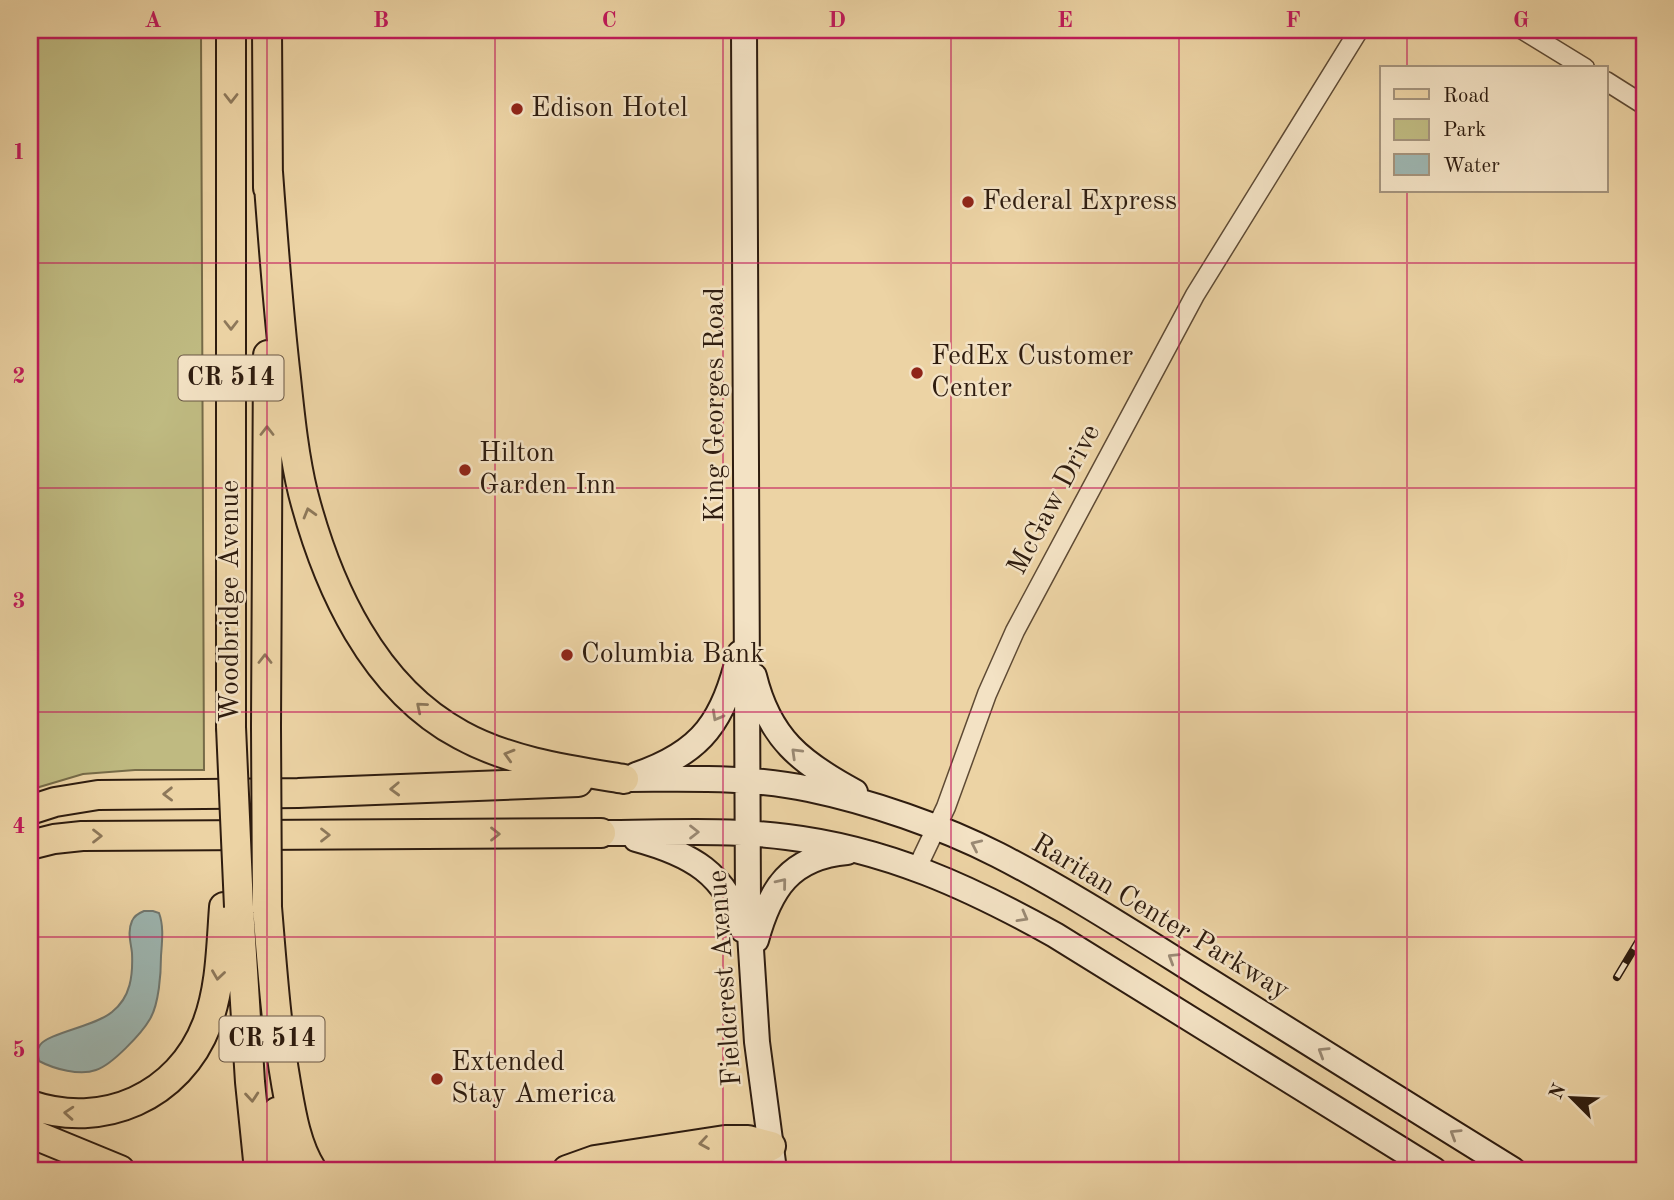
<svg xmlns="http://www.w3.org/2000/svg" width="1674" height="1200" viewBox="0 0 1674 1200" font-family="'Old Standard TT',serif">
	<rect width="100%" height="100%" fill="#ecd3a4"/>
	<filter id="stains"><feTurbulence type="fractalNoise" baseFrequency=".00286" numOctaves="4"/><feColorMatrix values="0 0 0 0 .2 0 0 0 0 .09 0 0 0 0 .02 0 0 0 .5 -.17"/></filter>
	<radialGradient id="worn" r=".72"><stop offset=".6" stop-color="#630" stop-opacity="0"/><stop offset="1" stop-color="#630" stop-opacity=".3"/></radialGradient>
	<path fill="#bfba81" stroke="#766b48" stroke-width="2" d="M30,30H201L204,770H135L83,774L36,788L30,791Z"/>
	<path fill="#9db6b1" stroke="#717870" stroke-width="2" d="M144,911H153L159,913C164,926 162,942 161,956C161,973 159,1004 150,1019C142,1033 112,1065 96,1070C80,1076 54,1069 39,1061C38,1055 36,1051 40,1045C48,1033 96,1026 112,1012C131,997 133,975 132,953C131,943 127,932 132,921C134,916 139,913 144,911Z"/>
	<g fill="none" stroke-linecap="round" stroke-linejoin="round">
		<g stroke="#5e4a34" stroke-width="21">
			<path id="street" d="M1523,30L1585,68
				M1606,81L1644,105
				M917,868L946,807L987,694L1015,631L1195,295L1359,30"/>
		</g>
		<g stroke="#2e1c0f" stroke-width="28">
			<path id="secondary" d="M744,30L748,903L757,1042L774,1170
				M754,676C769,738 801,763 855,792
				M636,775C704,752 723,720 740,653
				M624,779C685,779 748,776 809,789C871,802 941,826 998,855C1070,892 1139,937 1208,980C1309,1043 1411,1107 1513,1170
				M601,833C663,833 726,829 787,837C886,849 969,887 1055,935L1434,1170
				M636,839C691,854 726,873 743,930
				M756,940C770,889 790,857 847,852"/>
		</g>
		<g stroke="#2e1c0f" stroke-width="32">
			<path id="primary" d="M267,30L268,188
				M268,172C273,241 278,309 286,378C290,416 294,456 303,493C327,586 373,688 461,735C510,762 569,770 624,779
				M231,727V30
				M266,727L268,355
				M30,810L55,802L98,795L298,793L578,782
				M30,845L54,839L82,836L601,833
				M239,907L250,1082L259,1170
				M267,907C272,966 276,1025 286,1083C291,1112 296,1145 312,1170
				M30,1105C103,1130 179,1097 207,1024C221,987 221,946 224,907
				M277,1112L284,1170
				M30,1133L120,1170
				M567,1170L595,1160L725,1140H748L771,1146
				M688,1170L740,1161L771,1146"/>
		</g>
		<use href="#street" stroke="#f3e2c4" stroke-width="18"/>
		<use href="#secondary" stroke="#f3e2c4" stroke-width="24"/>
		<use href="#primary" stroke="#ecd3a4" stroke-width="28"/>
		<g stroke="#2e1c0f" stroke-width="8">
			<path id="rail" d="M1617,977L1644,932"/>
		</g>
		<use href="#rail" stroke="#f3e2c4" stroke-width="5" stroke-dasharray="16" stroke-linecap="butt"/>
		<g stroke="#2e1c0f" stroke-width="32" stroke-linecap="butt">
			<path id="primary-bridge" d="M231,727L239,907
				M266,727L267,907"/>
		</g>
		<use href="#primary-bridge" stroke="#ecd3a4" stroke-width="28"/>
	</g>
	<defs><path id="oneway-chevron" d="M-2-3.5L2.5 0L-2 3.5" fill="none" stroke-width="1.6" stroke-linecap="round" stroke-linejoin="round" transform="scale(1.75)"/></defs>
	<g stroke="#8d785a">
		<use href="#oneway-chevron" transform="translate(231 98) rotate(90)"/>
		<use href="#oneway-chevron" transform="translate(231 325) rotate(90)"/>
		<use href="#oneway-chevron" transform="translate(267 431) rotate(-90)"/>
		<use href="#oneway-chevron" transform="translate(309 513) rotate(-106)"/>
		<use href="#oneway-chevron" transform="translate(265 659) rotate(-90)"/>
		<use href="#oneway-chevron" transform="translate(421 707) rotate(-140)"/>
		<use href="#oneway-chevron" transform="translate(509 755) rotate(-164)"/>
		<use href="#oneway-chevron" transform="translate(395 789) rotate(178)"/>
		<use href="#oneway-chevron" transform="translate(168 794) rotate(179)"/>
		<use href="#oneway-chevron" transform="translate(495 834)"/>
		<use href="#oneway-chevron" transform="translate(325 835)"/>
		<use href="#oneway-chevron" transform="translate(97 836)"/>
		<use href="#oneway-chevron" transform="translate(218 975) rotate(98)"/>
		<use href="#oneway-chevron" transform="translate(252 1097) rotate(85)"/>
		<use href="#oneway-chevron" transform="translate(69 1113) rotate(-176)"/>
		<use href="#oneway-chevron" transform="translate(704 1143) rotate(171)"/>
	</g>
	<g stroke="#9a8973">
		<use href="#oneway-chevron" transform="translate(717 716) rotate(119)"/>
		<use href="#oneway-chevron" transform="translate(796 753) rotate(-136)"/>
		<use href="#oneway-chevron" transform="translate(694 832)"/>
		<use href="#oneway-chevron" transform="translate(976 845) rotate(-155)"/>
		<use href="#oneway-chevron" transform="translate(782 883) rotate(-51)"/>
		<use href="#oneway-chevron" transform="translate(1023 917) rotate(29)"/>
		<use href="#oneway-chevron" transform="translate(1173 958) rotate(-148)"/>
		<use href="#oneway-chevron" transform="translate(1323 1052) rotate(-148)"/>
		<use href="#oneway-chevron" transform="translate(1455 1134) rotate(-148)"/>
	</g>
	<path fill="none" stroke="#c2185b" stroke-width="2" stroke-opacity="0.55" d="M267,30V1170M495,30V1170M723,30V1170M951,30V1170M1179,30V1170M1407,30V68M1407,191V1170M30,263H1644M30,488H1644M30,712H1644M30,937H1644"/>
	<g fill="#8f2418" stroke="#f3e2c4" stroke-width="2.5">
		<circle cx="517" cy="109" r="7"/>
		<circle cx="968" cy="202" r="7"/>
		<circle cx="917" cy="373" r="7"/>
		<circle cx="465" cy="470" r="7"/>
		<circle cx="567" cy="655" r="7"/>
		<circle cx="437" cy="1079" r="7"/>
	</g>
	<g text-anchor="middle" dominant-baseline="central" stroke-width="5" stroke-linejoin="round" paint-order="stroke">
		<g fill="#f3e2c4" stroke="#695745" stroke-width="2">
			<rect x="178.5" y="355.5" width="105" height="45" rx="5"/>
			<rect x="219.5" y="1016.5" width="105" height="45" rx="5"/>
		</g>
		<g font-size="26" font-weight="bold" fill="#2e1c0f">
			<text x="231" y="378">CR 514</text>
			<text x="272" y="1039">CR 514</text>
		</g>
		<g font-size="28" fill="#2e1c0f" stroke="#f3e2c4" text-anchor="start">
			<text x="531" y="109">Edison Hotel</text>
			<text x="982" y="202">Federal Express</text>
			<text x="931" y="357">FedEx Customer<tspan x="931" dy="32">Center</tspan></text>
			<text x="479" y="454">Hilton<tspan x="479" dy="32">Garden Inn</tspan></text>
			<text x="581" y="655">Columbia Bank</text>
			<text x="451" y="1063">Extended<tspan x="451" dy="32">Stay America</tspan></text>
		</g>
		<g font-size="28" fill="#2e1c0f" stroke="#f3e2c4">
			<text transform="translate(716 405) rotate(-90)">King Georges Road</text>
			<text transform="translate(1055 500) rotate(-62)">McGaw Drive</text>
			<text transform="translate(231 601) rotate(-90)">Woodbridge Avenue</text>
			<text transform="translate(1160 918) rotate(31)">Raritan Center Parkway</text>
			<text transform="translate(726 978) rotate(-94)">Fieldcrest Avenue</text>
		</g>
	</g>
	<rect width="1674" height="1200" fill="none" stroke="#ecd3a4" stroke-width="77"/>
	<rect x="1380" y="66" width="228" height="126" fill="#f3e2c4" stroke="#a4937c" stroke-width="2"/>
	<rect x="1394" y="89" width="35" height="10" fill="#ecd3a4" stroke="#a4937c" stroke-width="2"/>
	<text x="1443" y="102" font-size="21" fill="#2e1c0f">Road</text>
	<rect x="1394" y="119" width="35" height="21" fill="#bfba81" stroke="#a4937c" stroke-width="2"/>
	<text x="1443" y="136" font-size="21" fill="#2e1c0f">Park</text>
	<rect x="1394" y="154" width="35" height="21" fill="#9db6b1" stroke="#a4937c" stroke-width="2"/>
	<text x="1443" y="172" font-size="21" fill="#2e1c0f">Water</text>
	<g transform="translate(1572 1098) rotate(294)" stroke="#f3e2c4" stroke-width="5" paint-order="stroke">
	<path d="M0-5L12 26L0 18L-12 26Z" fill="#2e1c0f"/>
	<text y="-10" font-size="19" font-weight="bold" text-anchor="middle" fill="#2e1c0f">N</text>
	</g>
	<rect x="38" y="38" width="1598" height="1124" fill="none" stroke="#c2185b" stroke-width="2.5"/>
	<g font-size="23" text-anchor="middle" font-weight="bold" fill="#c2185b">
		<text x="153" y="27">A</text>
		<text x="381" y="27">B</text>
		<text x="609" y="27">C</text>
		<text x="837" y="27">D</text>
		<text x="1065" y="27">E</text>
		<text x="1293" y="27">F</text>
		<text x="1521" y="27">G</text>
		<text x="19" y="159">1</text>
		<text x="19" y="383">2</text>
		<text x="19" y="608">3</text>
		<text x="19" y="833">4</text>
		<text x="19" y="1057">5</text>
	</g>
	<rect width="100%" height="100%" filter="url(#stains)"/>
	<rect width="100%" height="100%" fill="url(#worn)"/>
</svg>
